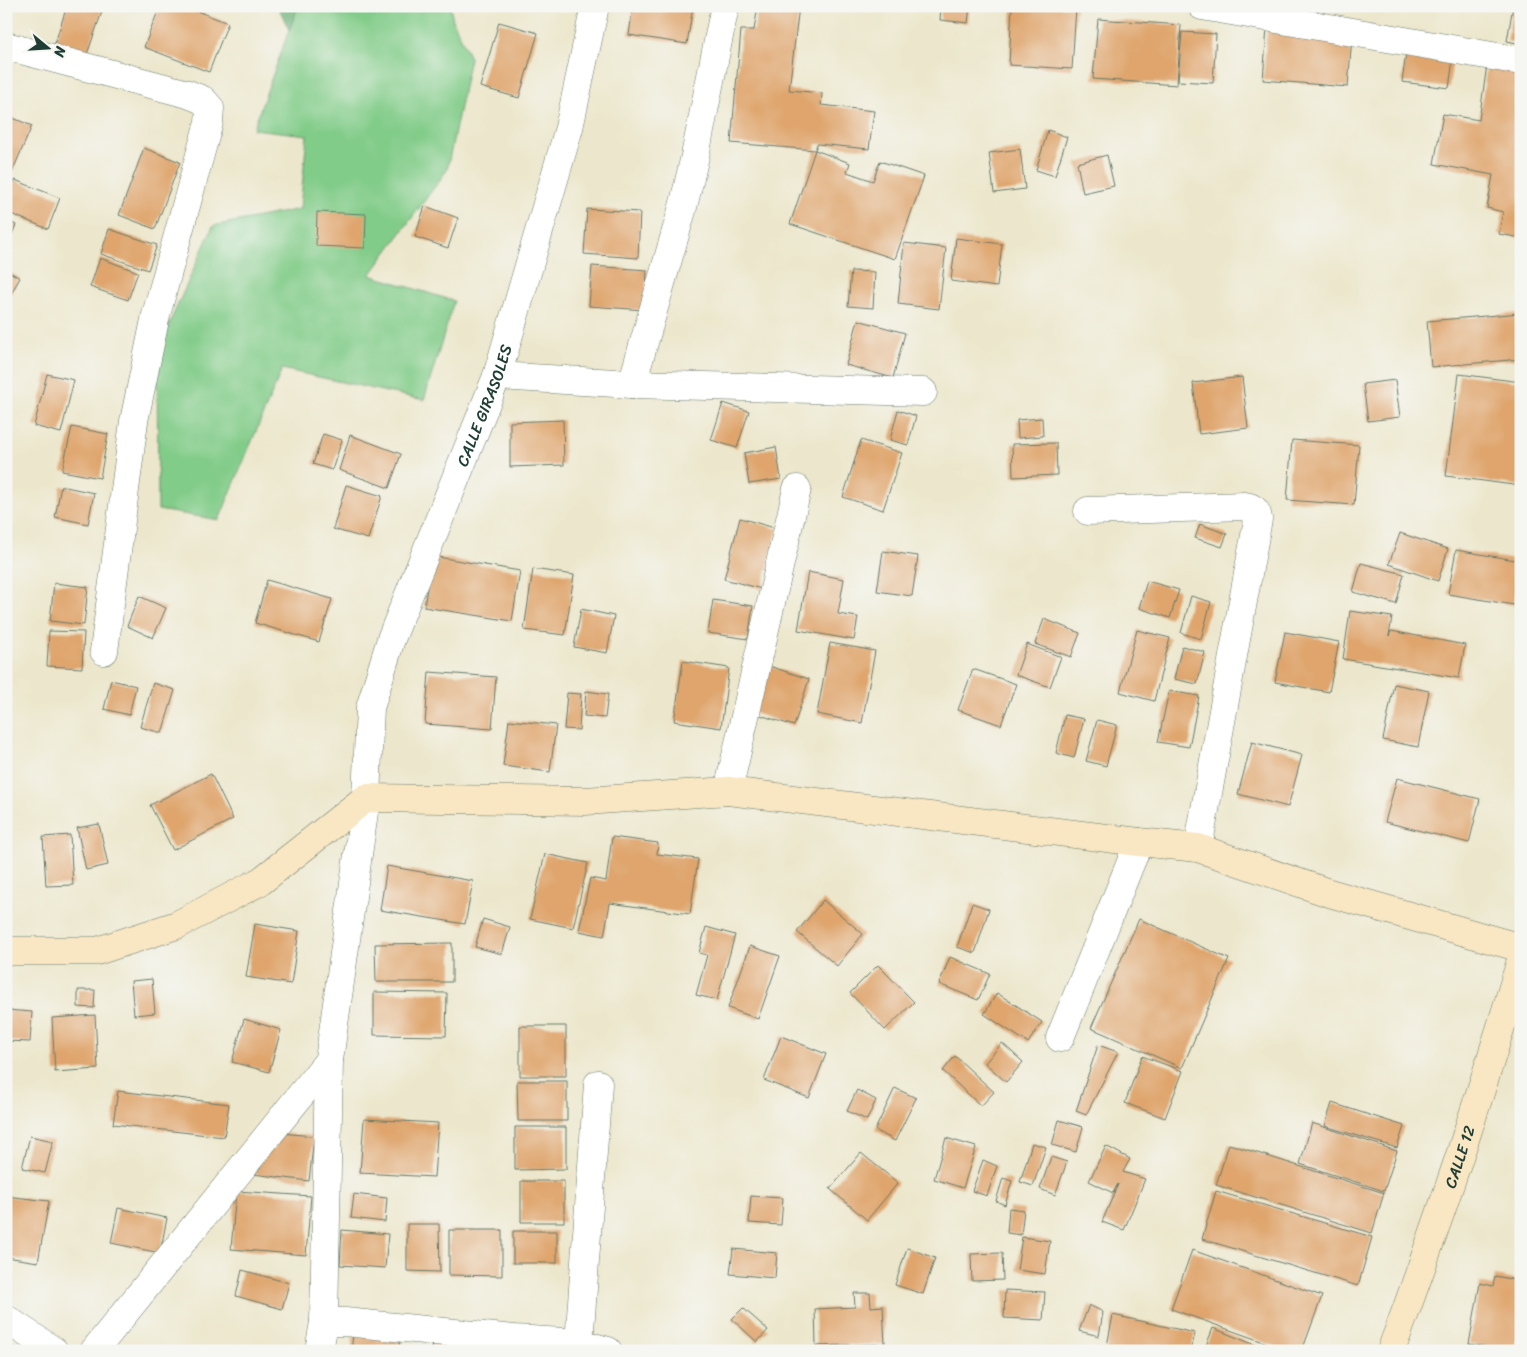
<svg xmlns="http://www.w3.org/2000/svg" width="1527" height="1357" viewBox="0 0 1527 1357" font-family="Sriracha,sans-serif">
	<rect width="100%" height="100%" fill="#f6f6f2"/>
	<filter id="ink" filterUnits="userSpaceOnUse"><feTurbulence type="fractalNoise" baseFrequency=".02" numOctaves="2"/><feDisplacementMap in="SourceGraphic" scale="10" xChannelSelector="R" yChannelSelector="G"/><feConvolveMatrix kernelMatrix="1 2 1 2 8 2 1 2 1" color-interpolation-filters="sRGB"/></filter>
	<filter id="wash" filterUnits="userSpaceOnUse"><feTurbulence type="fractalNoise" baseFrequency=".0096" numOctaves="4" result="noise"/><feDisplacementMap in="SourceGraphic" scale="20" xChannelSelector="R" yChannelSelector="G"/><feGaussianBlur stdDeviation="1.12" result="paint"/><feColorMatrix in="noise" values="0 0 0 0 0 0 0 0 0 0 0 0 0 0 0 0 0 1.4 0 .05"/><feComposite in="paint" operator="in"/></filter>
	<g filter="url(#wash)">
		<rect width="100%" height="100%" fill="#ece7cc"/>
		<path fill="#82cc89" stroke="#50845e" d="M298,6H450L453,20L470,58L447,170L370,275L454,301L424,400L282,369L219,520L158,510L157,351L213,226L300,209L307,135L253,129Z"/>
		<path fill="#69b075" stroke="#447654" d="M278,6H298L289,30Z"/>
		<g id="blocks">
			<path fill="#dfa56d" d="M67,6H104L86,57L54,46Z
				M160,6H184L228,23L209,72L144,47Z
				M633,6H693L687,44L629,35Z
				M758,6H799L789,90L822,93L821,105L874,111L869,149L817,144L815,150L731,143L741,30H754Z
				M941,6H970L968,23L940,20Z
				M1012,6L1076,7L1072,69L1009,65Z
				M1513,6H1521V44L1507,41Z
				M1098,19L1181,25L1177,85L1093,79Z
				M499,22L538,33L519,98L480,87Z
				M1267,28L1352,36L1348,87L1263,80Z
				M1182,32L1216,34L1213,83L1178,81Z
				M1407,46L1454,52L1449,88L1402,82Z
				M1487,65L1521,70V238L1499,234L1503,212L1487,208L1493,175L1434,164L1443,114L1479,120Z
				M6,115L32,126L6,186Z
				M1048,130L1067,137L1055,176L1036,170Z
				M144,148L180,162L155,229L119,215Z
				M1020,149L1025,189L994,193L989,153Z
				M815,150L850,163L847,172L873,181L880,161L924,176L895,259L790,224Z
				M1107,155L1114,186L1083,193L1077,163Z
				M15,180L60,198L48,229L6,212V203Z
				M425,206L458,218L448,248L415,237Z
				M587,209L640,212L638,258L584,254Z
				M317,212L366,214L365,248L316,246Z
				M6,221L16,225L6,248Z
				M109,229L157,245L148,270L101,254Z
				M956,238L1002,244L997,287L951,281Z
				M904,243L946,248L939,309L898,304Z
				M100,258L138,272L128,300L90,287Z
				M592,266L647,270L645,310L589,306Z
				M6,270L20,278L6,302Z
				M851,271L875,272L873,308L848,306Z
				M1521,313V359L1431,367L1427,321Z
				M858,320L905,333L893,378L846,365Z
				M47,374L74,380L61,433L34,426Z
				M1459,374L1521,382V486L1446,476Z
				M1242,377L1248,428L1199,434L1193,383Z
				M1395,380L1400,417L1368,421L1363,384Z
				M723,403L749,411L737,448L711,440Z
				M898,410L916,416L908,445L890,440Z
				M1042,418L1043,436L1018,438L1017,420Z
				M563,420L564,465L510,467V422Z
				M72,427L108,434L100,478L62,471Z
				M323,434L342,440L332,470L313,464Z
				M350,435L401,454L389,488L339,470Z
				M861,440L902,453L883,510L843,497Z
				M1292,440L1359,445L1354,505L1287,500Z
				M1056,443L1057,475L1013,477L1012,444Z
				M776,447L781,479L749,484L744,453Z
				M346,485L382,496L368,539L333,529Z
				M61,486L94,493L88,524L55,517Z
				M740,518L778,529L762,589L724,579Z
				M1200,524L1227,534L1222,547L1195,538Z
				M1400,533L1448,549L1438,581L1389,564Z
				M1456,550L1521,561L1514,605L1448,594Z
				M883,551L918,556L912,596L877,591Z
				M432,556L520,571L512,621L424,607Z
				M1361,563L1404,574L1396,604L1353,592Z
				M533,569L574,575L565,635L524,630Z
				M808,572L844,579L838,614L858,617L854,640L798,630Z
				M267,580L332,599L319,642L255,623Z
				M1147,581L1179,590L1170,618L1139,608Z
				M54,583L88,587L84,625L50,621Z
				M139,596L166,608L153,638L127,626Z
				M1191,596L1211,602L1201,639L1181,633Z
				M713,600L753,606L748,639L708,633Z
				M581,609L614,616L607,653L574,647Z
				M1350,611L1392,617L1389,636L1391,631L1465,645L1459,678L1343,659Z
				M1044,619L1080,633L1071,657L1035,644Z
				M1137,630L1170,638L1154,701L1120,692Z
				M49,631L84,632L82,668L47,666Z
				M1285,632L1339,642L1329,692L1275,682Z
				M830,643L875,651L862,723L817,714Z
				M1027,644L1061,657L1050,687L1016,675Z
				M1182,646L1205,652L1197,684L1174,679Z
				M683,661L729,668L721,728L674,721Z
				M769,666L809,679L794,726L754,713Z
				M973,669L1016,684L1001,725L958,710Z
				M429,672L496,677L492,729L425,724Z
				M111,680L136,686L129,715L104,709Z
				M153,683L175,690L162,733L140,727Z
				M1394,684L1429,691L1418,747L1383,740Z
				M586,691L608,694L605,718L584,716Z
				M1169,691L1199,696L1189,747L1158,742Z
				M567,693L581,694L579,730L564,729Z
				M1065,715L1084,719L1074,758L1056,753Z
				M509,720L556,725L550,772L503,766Z
				M1097,720L1117,725L1106,766L1086,761Z
				M1252,742L1302,755L1288,807L1238,794Z
				M211,774L233,819L173,850L150,805Z
				M1397,778L1480,799L1469,843L1385,822Z
				M99,824L108,865L86,870L77,828Z
				M70,835L73,885L46,886L43,837Z
				M612,837L658,843L657,854L698,859L690,914L610,903L604,936L579,931L590,878L606,881Z
				M545,854L588,863L573,928L530,919Z
				M387,866L473,881L465,924L380,910Z
				M823,900L863,934L837,966L797,932Z
				M972,903L989,909L975,953L957,947Z
				M483,919L510,927L502,954L475,947Z
				M1139,919L1229,959L1182,1068L1091,1028Z
				M255,924L299,931L291,984L246,977Z
				M706,927L735,935L717,1000L696,995L707,955L699,953Z
				M452,943V982H376L375,944Z
				M750,946L780,956L758,1019L728,1008Z
				M950,957L990,974L978,1000L939,984Z
				M878,965L914,1002L885,1030L850,993Z
				M152,979L155,1013L134,1015L131,981Z
				M78,990H95L94,1008L78,1007Z
				M374,992L447,993L446,1036L374,1035Z
				M997,993L1042,1022L1028,1043L984,1014Z
				M6,1010L32,1012L30,1042L6,1041Z
				M95,1015L98,1069L55,1072L52,1018Z
				M244,1019L281,1030L269,1072L232,1062Z
				M520,1026H566V1076H520Z
				M781,1036L826,1054L809,1098L764,1080Z
				M1002,1043L1023,1062L1006,1082L985,1063Z
				M1098,1045L1118,1052L1086,1115L1076,1111Z
				M955,1056L994,1092L981,1106L943,1071Z
				M1142,1056L1183,1071L1165,1118L1125,1103Z
				M517,1081H567V1121H518Z
				M895,1088L916,1098L895,1141L875,1130Z
				M857,1090L876,1100L867,1120L847,1111Z
				M118,1091L229,1104L224,1137L113,1124Z
				M1332,1103L1404,1126L1397,1148L1325,1126Z
				M364,1119L438,1123L434,1177L360,1173Z
				M1059,1120L1083,1127L1076,1152L1052,1145Z
				M1312,1123L1397,1151L1384,1191L1300,1164Z
				M515,1127H566V1169L515,1170Z
				M280,1133L314,1136L309,1181L253,1174Z
				M30,1136L53,1141L45,1173L22,1168Z
				M946,1138L976,1147L963,1188L934,1179Z
				M1032,1143L1046,1147L1033,1186L1020,1182Z
				M1229,1144L1384,1193L1372,1233L1216,1185Z
				M1106,1146L1130,1159L1123,1172L1145,1179L1124,1230L1102,1222L1118,1184L1113,1193L1089,1181Z
				M861,1153L898,1183L867,1220L830,1189Z
				M1051,1157L1067,1162L1055,1195L1040,1189Z
				M983,1160L997,1166L987,1196L972,1191Z
				M1003,1178L1012,1181L1005,1205L996,1201Z
				M521,1181H564V1222H521Z
				M236,1191L311,1196L306,1255L231,1249Z
				M1216,1191L1372,1237L1358,1286L1202,1239Z
				M354,1194L387,1198L385,1222L351,1218Z
				M6,1196L49,1201L38,1262L6,1257Z
				M751,1196L783,1198L781,1225L749,1223Z
				M118,1208L167,1218L160,1253L111,1243Z
				M1009,1208L1024,1210L1021,1235L1007,1233Z
				M407,1224H439L440,1272L407,1271Z
				M342,1230L388,1234L385,1268L340,1265Z
				M449,1230H502V1276L449,1275Z
				M513,1231H557V1263H513Z
				M1022,1237L1050,1241L1045,1274L1017,1270Z
				M907,1248L935,1258L923,1294L895,1285Z
				M733,1249L777,1253L775,1278L730,1274Z
				M1192,1250L1322,1296L1302,1351H1289L1171,1309Z
				M1002,1253L1003,1280L972,1281L971,1254Z
				M242,1270L289,1283L282,1309L236,1296Z
				M1495,1276L1521,1281V1312L1514,1351L1469,1344L1480,1283L1493,1286Z
				M1005,1290L1045,1292L1043,1320L1004,1318Z
				M854,1293H870L871,1307L883,1306L885,1344L816,1346L815,1309L855,1307Z
				M1089,1305L1103,1312L1099,1336L1079,1331Z
				M743,1308L768,1330L757,1342L732,1319Z
				M1113,1315L1195,1333L1191,1351H1106Z
				M354,1326L401,1332L399,1351H351Z
				M1213,1328L1270,1351H1204Z
				M434,1332L461,1335L459,1351H432Z"/>
		</g>
	</g>
	<g filter="url(#ink)">
		<use href="#blocks" fill-opacity="0" stroke="#677869" stroke-width="1"/>
		<g fill="none" stroke-linecap="round" stroke-linejoin="round">
			<g stroke="#677869" stroke-width="29">
				<g id="street">
					<path d="M1202,6L1521,61"/>
					<path d="M6,46L188,94L203,100L210,108L209,122L156,315L134,421L104,651"/>
					<path d="M497,376L632,384L923,392"/>
					<path d="M632,384L683,207L695,156L725,6"/>
					<path d="M1088,511L1244,506C1252,507 1257,510 1258,519L1198,848"/>
					<path d="M728,791L797,489"/>
					<path d="M1060,1038L1139,842"/>
					<path d="M6,1319L54,1351"/>
					<path d="M324,1322H345L514,1339L579,1343L608,1351"/>
					<path d="M579,1343L598,1084"/>
					<path d="M94,1351L329,1060"/>
					<path id="s1" d="M319,1351L324,1322L329,1060L366,798L370,708L391,639L497,376L569,128L595,6"/>
				</g>
			</g>
			<g stroke="#677869" stroke-width="29">
				<g id="secondary">
					<path d="M6,951H97L177,925L261,881L366,798L585,801L728,791L1139,842L1198,848L1326,892L1521,948"/>
					<path id="s2" d="M1391,1351C1439,1222 1482,1092 1521,960"/>
				</g>
			</g>
			<use href="#street" stroke="#fff" stroke-width="28"/>
			<use href="#secondary" stroke="#f9e7c3" stroke-width="28"/>
		</g>
	</g>
	<g text-anchor="middle" dominant-baseline="central" stroke-width="5" stroke-linejoin="round" paint-order="stroke">
		<g font-size="16" fill="#1f3d34" stroke="#f6f6f2">
			<text stroke="none"><textPath href="#s1" startOffset="970">CALLE GIRASOLES</textPath></text>
			<text stroke="none"><textPath href="#s2" startOffset="206">CALLE 12</textPath></text>
		</g>
	</g>
	<rect width="1527" height="1357" fill="none" stroke="#f6f6f2" stroke-width="25"/>
	<g transform="translate(48 48) rotate(108)" stroke="#f6f6f2" stroke-width="4" paint-order="stroke">
	<path d="M0-4L9 19L0 12L-9 19Z" fill="#1f3d34"/>
	<text y="-8" font-size="14" font-weight="bold" text-anchor="middle" fill="#1f3d34">N</text>
	</g>
</svg>
